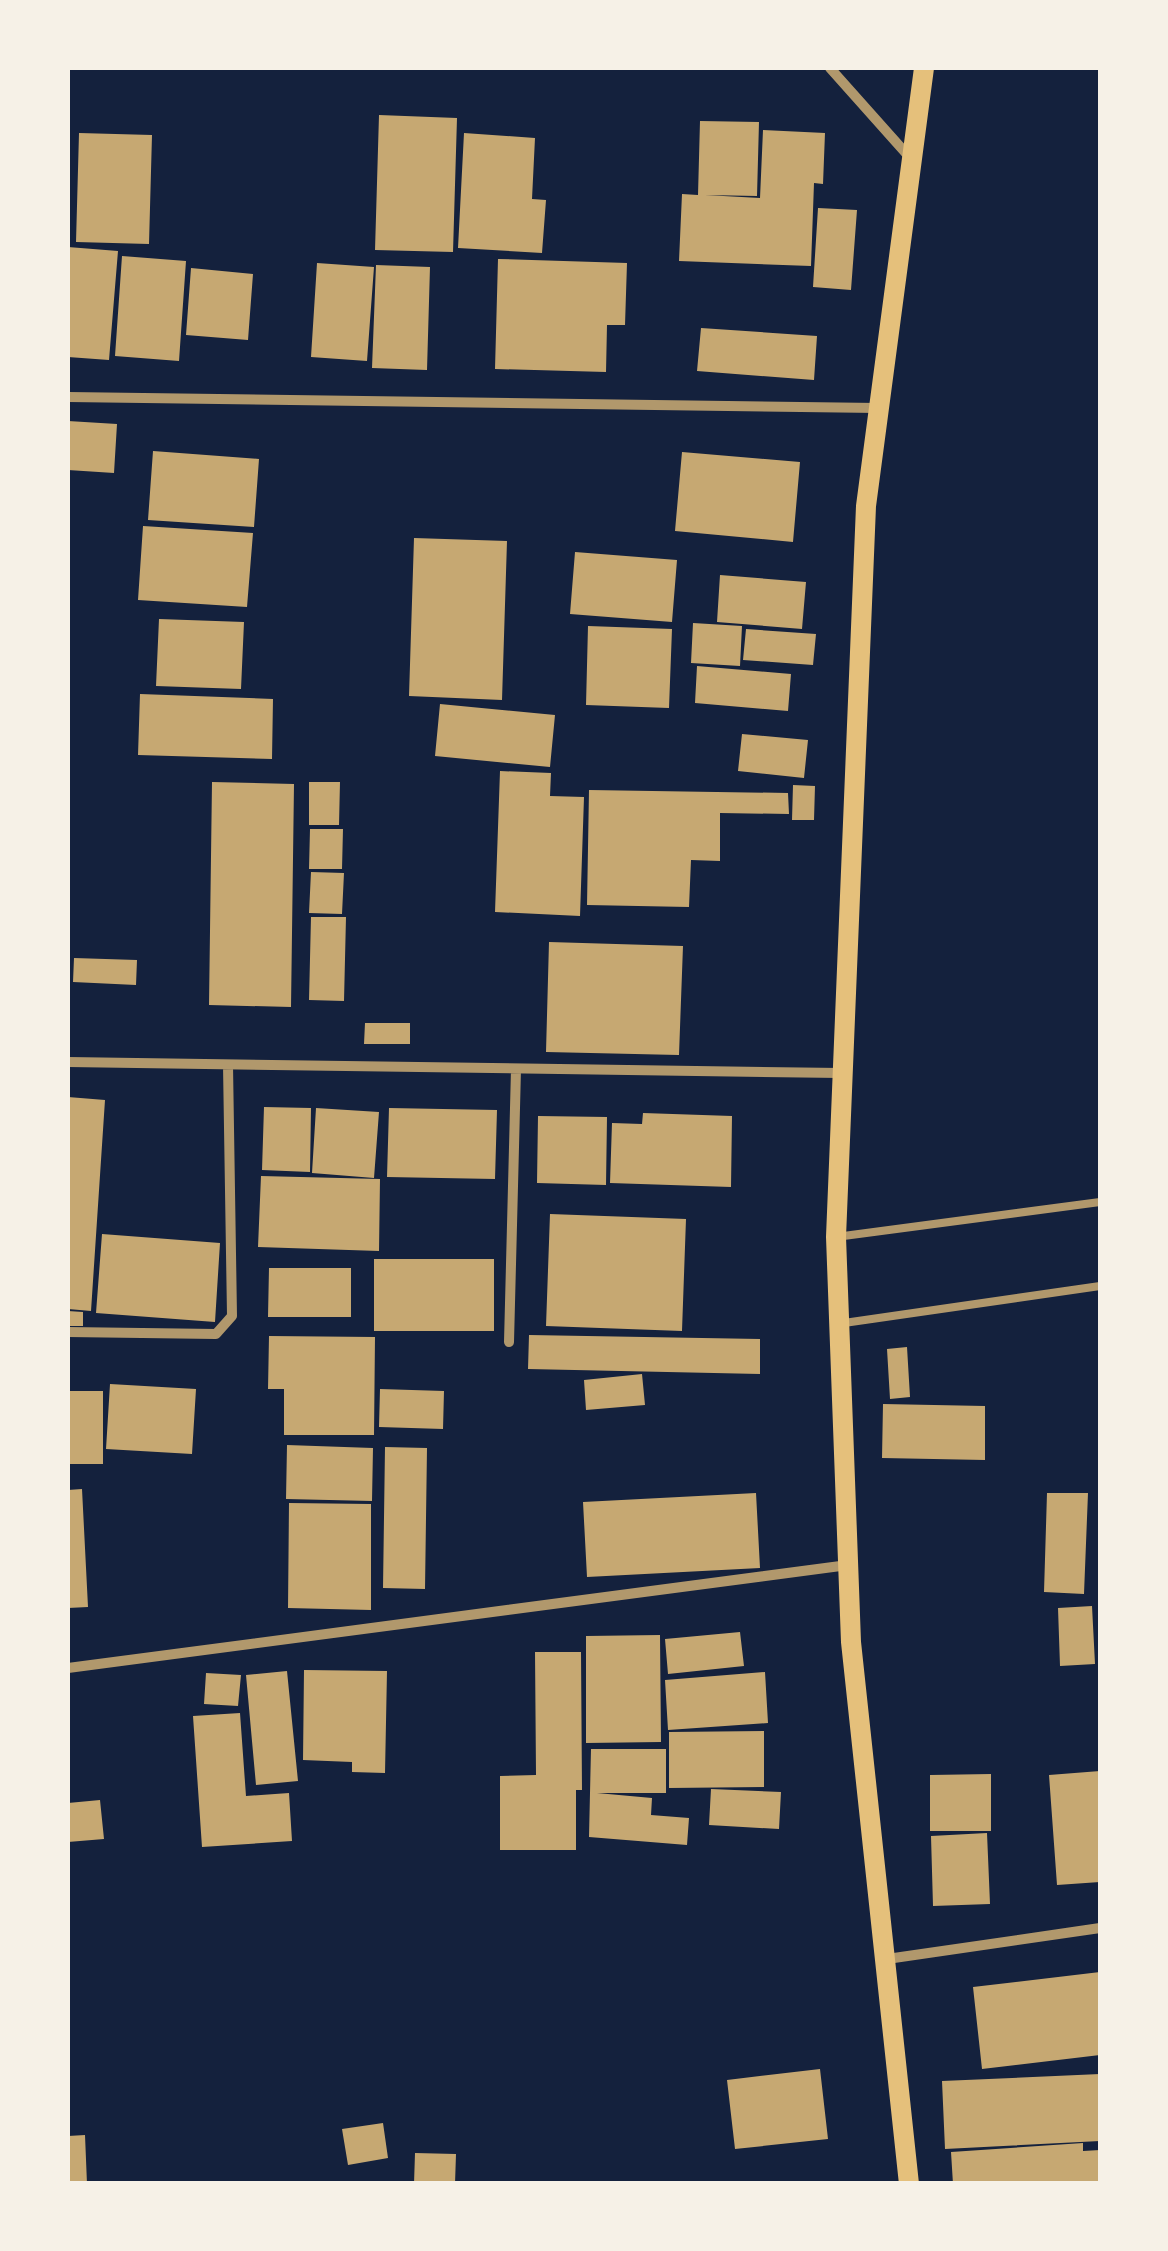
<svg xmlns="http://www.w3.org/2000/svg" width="1168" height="2251" viewBox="0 0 1168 2251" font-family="Spectral,serif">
	<rect width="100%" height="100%" fill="#14213d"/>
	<path fill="#c6a872" d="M379,115L457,118L453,252L375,250Z
		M700,121L759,122L757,196L705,195L760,198L763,130L825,133L823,184L814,183L811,266L679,261L682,194L698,195Z
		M79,133L152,135L149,244L76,242Z
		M464,133L535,138L532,199L546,200L542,253L458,248Z
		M818,208L857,210L851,290L813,287Z
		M68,247L118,251L109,360L68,357Z
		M122,256L186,261L179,361L115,356Z
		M498,259L627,263L625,325H607L606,372L495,369Z
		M317,263L374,267L367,361L311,357Z
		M376,265L430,267L427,370L372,368Z
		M191,268L253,274L248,340L186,335Z
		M701,328L817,336L814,380L697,371Z
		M68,421L117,424L114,473L68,470Z
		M153,451L259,459L254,527L148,520Z
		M682,452L800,462L793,542L675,531Z
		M143,526L253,533L247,607L138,600Z
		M414,538L507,541L502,700L409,696Z
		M575,552L677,560L672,622L570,614Z
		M720,575L806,582L802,629L717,622Z
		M159,619L244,622L241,689L156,686Z
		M693,623L742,626L740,666L691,663Z
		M588,626L672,629L669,708L586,705Z
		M746,629L816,634L813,665L743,660Z
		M697,666L791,674L788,711L695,703Z
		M140,694L273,699L272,759L138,755Z
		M440,704L555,715L550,767L435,756Z
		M742,734L808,740L804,778L738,771Z
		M500,771L551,773L550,796L584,797L580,916L495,912Z
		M212,782L294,784L291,1007L209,1005Z
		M309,782H340L339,825H309Z
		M793,785L815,786L814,820H792Z
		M589,790L788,793L789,814L720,813V861L691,860L689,907L587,905Z
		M310,829H343L342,869H309Z
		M311,872L344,873L342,914L309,913Z
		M311,917H346L344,1001L309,1000Z
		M549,942L683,946L679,1055L546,1052Z
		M74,958L137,960L136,985L73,982Z
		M365,1023H410V1044H364Z
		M68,1097L105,1100L91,1311L68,1309Z
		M264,1107L311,1108L310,1172L262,1170Z
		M316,1108L379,1112L374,1178L312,1173Z
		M389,1108L497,1110L495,1179L387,1177Z
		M643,1113L732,1116L731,1187L610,1183L612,1123L642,1124Z
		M538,1116L607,1117L606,1185L537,1183Z
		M261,1176L380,1179L379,1251L258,1247Z
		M550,1214L686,1219L682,1331L546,1326Z
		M102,1234L220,1243L215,1322L96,1313Z
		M374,1259H494V1331H374Z
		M269,1268H351V1317H268Z
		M68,1311L83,1312V1326H68Z
		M529,1335L760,1339V1374L528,1369Z
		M269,1336L375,1337L374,1435H284V1389H268Z
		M907,1347L910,1397L890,1399L887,1349Z
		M642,1374L645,1405L586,1410L584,1380Z
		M110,1384L196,1389L192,1454L106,1449Z
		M380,1389L444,1391L443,1429L379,1427Z
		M68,1391H103V1464H68Z
		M883,1404L985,1406V1460L882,1458Z
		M287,1445L373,1448L372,1501L286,1499Z
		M385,1447L427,1448L425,1589L383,1588Z
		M82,1489L88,1607L68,1608V1490Z
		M756,1493L760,1568L587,1577L583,1502Z
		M1047,1493H1088L1084,1594L1044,1592Z
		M289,1503L371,1504V1610L288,1608Z
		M1092,1606L1095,1664L1060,1666L1058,1608Z
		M740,1632L744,1666L668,1674L665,1639Z
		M660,1635L661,1742L586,1743V1636Z
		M535,1652H581L582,1790H576V1850H500V1776L536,1775Z
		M304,1670L387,1671L385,1773L352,1772V1762L303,1760Z
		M287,1671L298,1781L256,1785L246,1675Z
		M765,1672L768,1723L668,1730L665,1680Z
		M206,1673L241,1675L238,1706L204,1704Z
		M240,1713L246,1796L289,1793L292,1841L202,1847L193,1716Z
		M764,1731V1787L669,1788V1732Z
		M591,1749H666V1793H597L652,1798L651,1815L689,1818L687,1845L589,1837Z
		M1100,1771V1882L1057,1885L1049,1775Z
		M991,1774V1831H930V1775Z
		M711,1789L781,1792L779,1829L709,1825Z
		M100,1800L104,1839L68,1842V1803Z
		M987,1833L990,1904L933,1906L931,1836Z
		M1100,1972V2055L982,2069L973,1987Z
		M820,2069L828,2139L735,2149L727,2080Z
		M1100,2074V2141L945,2149L942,2081Z
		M383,2123L388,2158L348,2165L342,2129Z
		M85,2135L87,2184H68V2136Z
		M1083,2143V2151L1100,2150V2184H953L951,2152Z
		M415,2153L456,2154L455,2184H414Z"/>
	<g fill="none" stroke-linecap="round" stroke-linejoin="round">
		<path stroke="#b1986c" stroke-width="8" d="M836,1237L1100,1202
			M844,1323L1100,1286"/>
		<path stroke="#b1986c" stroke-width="10" d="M830,68L912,160
			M68,397L878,408
			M68,1062L841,1073
			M68,1332L216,1334L232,1316L228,1065
			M509,1342L516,1069
			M68,1668L848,1565
			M887,1959L1100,1928"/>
		<path stroke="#e5c07b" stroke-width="20" d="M909,2184L851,1642L836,1237L866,506L924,68"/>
	</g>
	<rect width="1168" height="2251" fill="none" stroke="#f6f1e7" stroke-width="140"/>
</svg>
